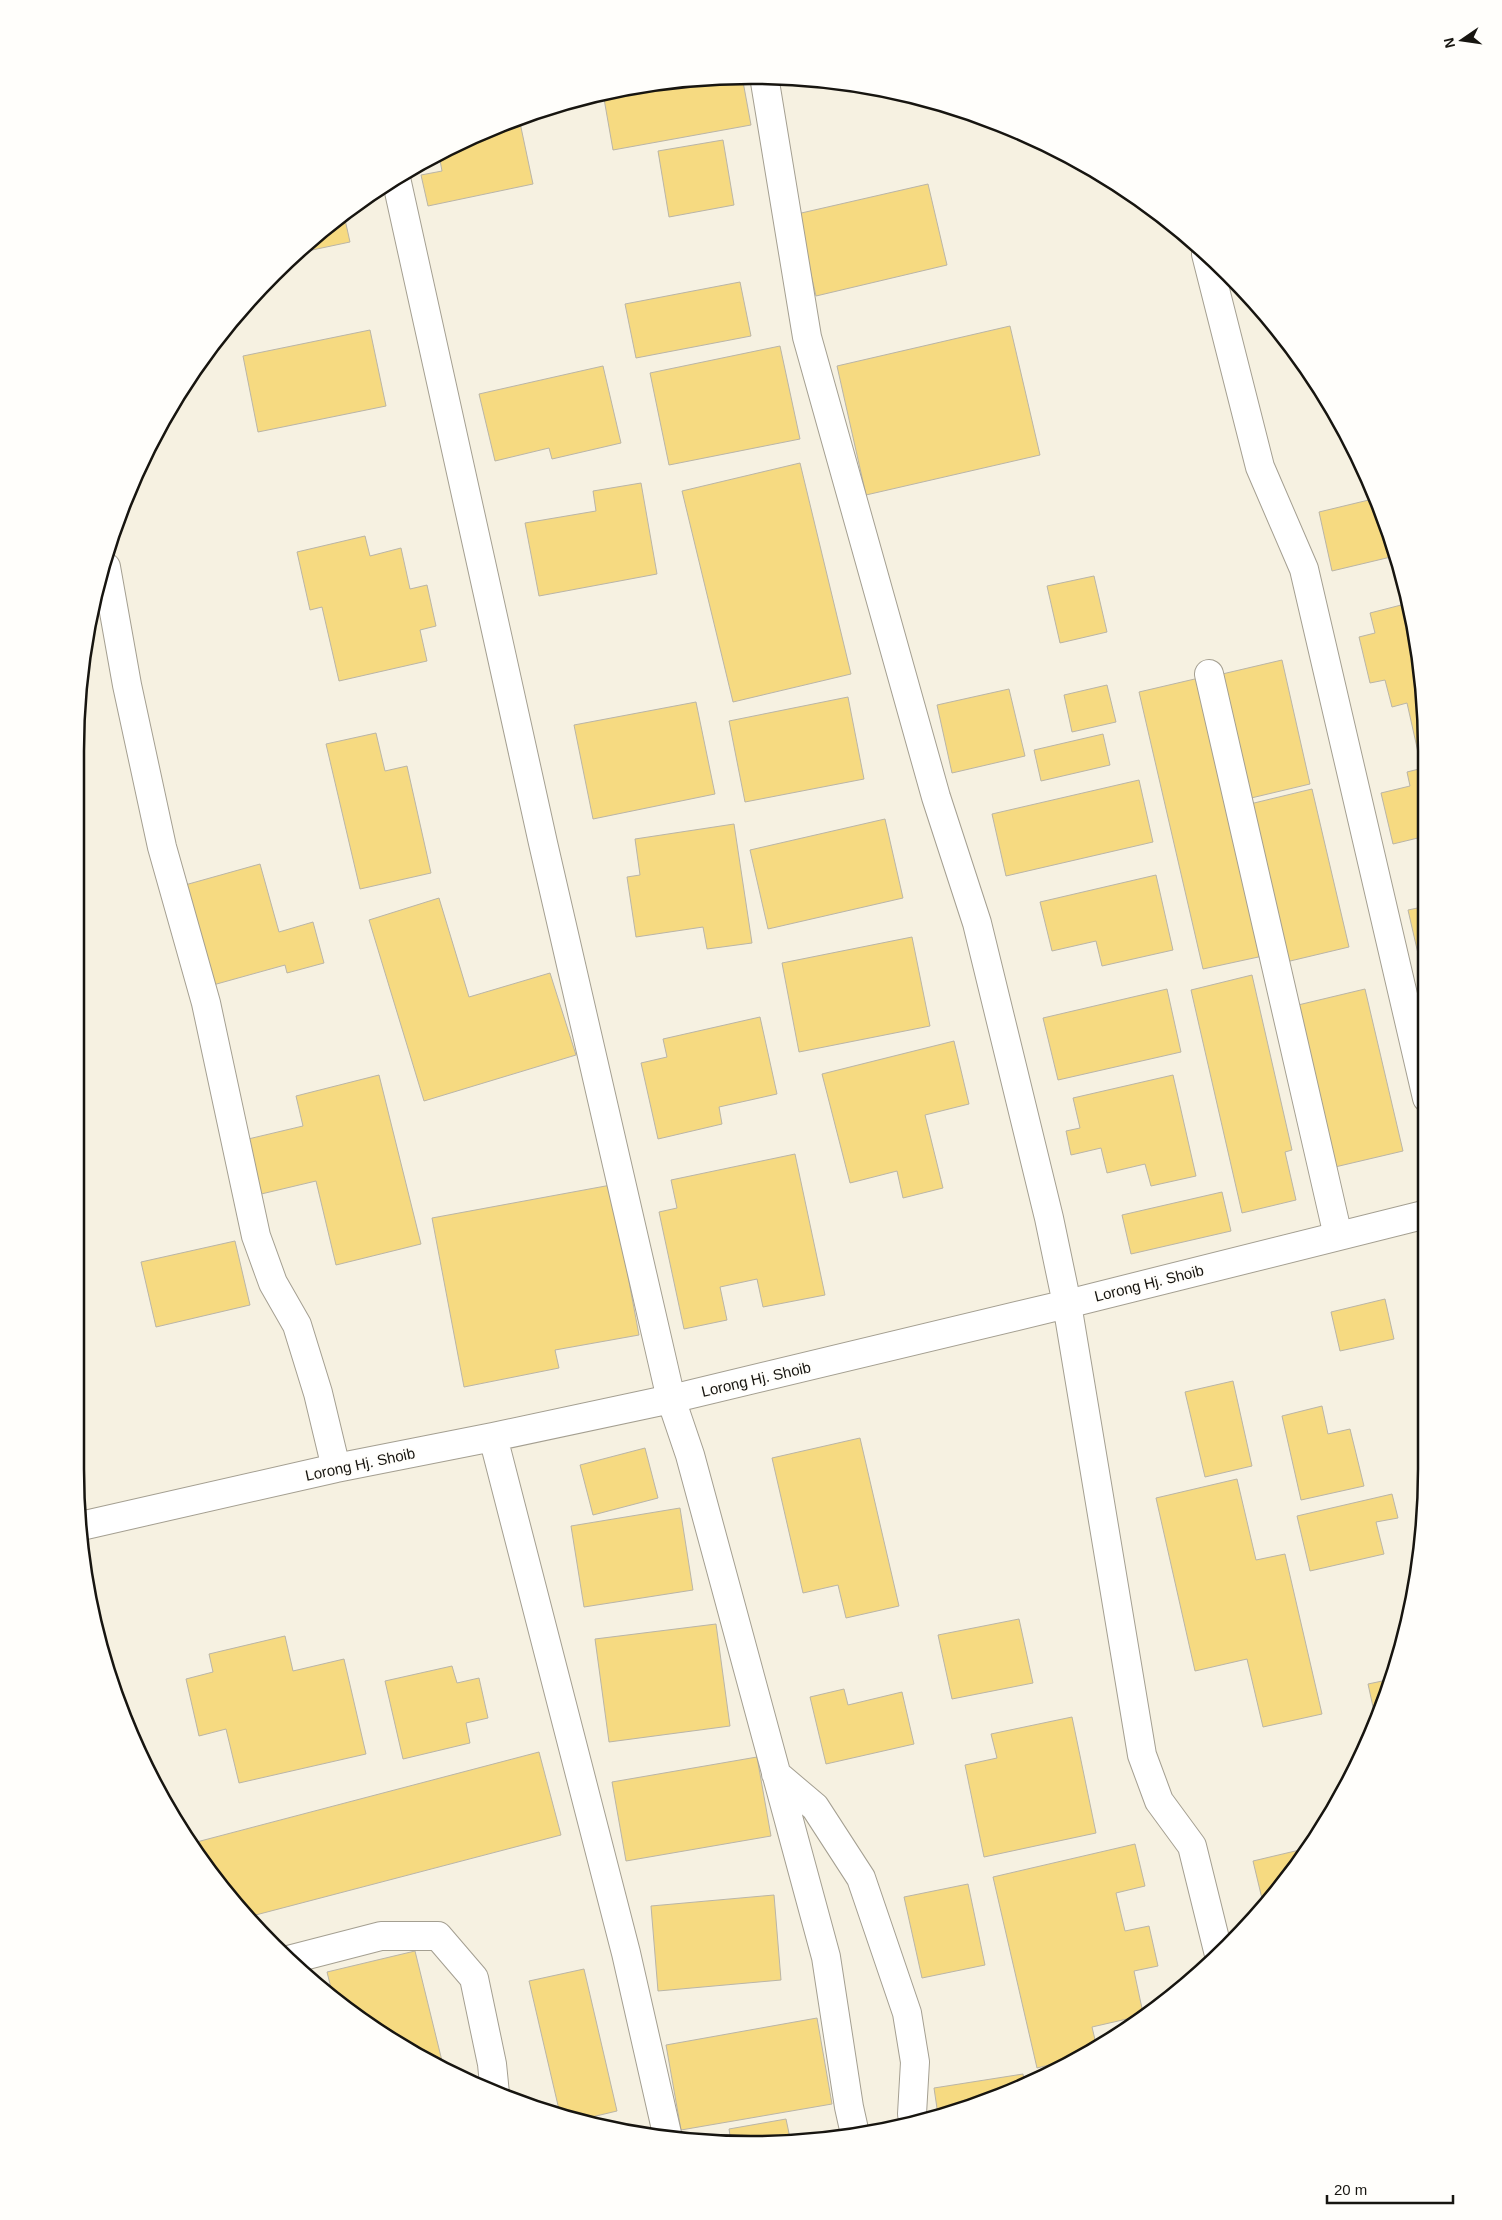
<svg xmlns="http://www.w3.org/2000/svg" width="1502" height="2220" viewBox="0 0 1502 2220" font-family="Arial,sans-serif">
	<rect width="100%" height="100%" fill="#f6f1e1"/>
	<path fill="#f6da81" stroke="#bab5a7" d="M742,76L751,125L613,150L603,93L619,88L700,80V84Z
		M519,118L533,184L428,206L421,175L442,171L439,155L492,127Z
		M723,140L734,205L669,217L658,151Z
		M928,184L947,265L816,296L797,214Z
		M344,215L350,242L298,253Z
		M740,282L751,336L636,358L625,304Z
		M1010,326L1040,455L866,495L837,366Z
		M370,330L386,406L258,432L243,356Z
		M780,346L800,439L669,465L650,373Z
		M603,366L621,443L552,459L549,448L495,461L479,394Z
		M800,463L851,674L733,702L682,491Z
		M641,483L657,574L539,596L525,523L596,511L593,491Z
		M1377,498L1395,556L1332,571L1319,512Z
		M365,536L370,556L401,548L410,589L427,585L436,626L420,630L427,661L339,681L322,607L310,610L297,552Z
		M1094,576L1107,632L1060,643L1047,586Z
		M1409,603L1414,619L1427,750L1418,752L1407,703L1392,707L1385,680L1370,683L1359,637L1375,633L1370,613Z
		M1282,660L1310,784L1247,799L1218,675Z
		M1199,678L1263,956L1203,969L1139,692Z
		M1107,685L1116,722L1072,732L1064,695Z
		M1009,689L1025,756L952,773L937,705Z
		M848,697L864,779L745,802L729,721Z
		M696,702L715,794L593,819L574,725Z
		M376,733L385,771L407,766L431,873L360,889L326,744Z
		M1103,734L1110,765L1041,781L1034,750Z
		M1427,767V860L1422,837L1393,844L1381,793L1410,786L1407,772Z
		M1139,780L1153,842L1006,876L992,814Z
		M1312,789L1349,947L1286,962L1250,804Z
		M885,819L903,898L768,929L750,850Z
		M734,824L752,943L707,949L703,927L636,937L627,877L640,875L635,839Z
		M260,864L279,932L313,922L324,963L287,973L285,965L213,985L185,885Z
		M1156,875L1173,950L1102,966L1096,941L1052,951L1040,902Z
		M439,898L469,997L550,973L576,1055L424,1101L369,920Z
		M1427,906V956L1419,958L1408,910Z
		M912,937L930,1026L799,1052L782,963Z
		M1252,975L1292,1150L1285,1152L1296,1200L1242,1213L1191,990Z
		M1167,989L1181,1052L1058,1080L1043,1018Z
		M1365,989L1403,1151L1335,1167L1298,1005Z
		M760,1017L777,1094L719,1107L722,1124L658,1139L641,1063L667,1057L663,1039Z
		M954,1041L969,1104L925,1115L943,1188L903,1198L897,1171L850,1183L822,1074Z
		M379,1075L421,1244L336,1265L316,1181L257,1195L244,1140L303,1126L296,1096Z
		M1173,1075L1196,1176L1151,1186L1145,1164L1107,1173L1101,1148L1071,1155L1066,1131L1080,1128L1073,1098Z
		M795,1154L825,1295L763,1307L757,1279L720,1287L727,1320L684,1329L659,1212L677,1208L671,1180Z
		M611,1185L639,1335L555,1350L559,1368L464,1387L432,1218Z
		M1222,1192L1231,1231L1131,1254L1122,1215Z
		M235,1241L250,1305L156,1327L141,1262Z
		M1385,1299L1394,1339L1340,1351L1331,1312Z
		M1233,1381L1252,1466L1205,1477L1185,1392Z
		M1322,1406L1328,1434L1350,1429L1364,1486L1301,1500L1282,1416Z
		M860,1438L899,1606L846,1618L838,1585L803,1593L772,1458Z
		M645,1448L658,1498L593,1515L580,1465Z
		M1237,1479L1256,1560L1285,1554L1322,1714L1263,1727L1247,1659L1195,1671L1156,1498Z
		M1392,1494L1398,1518L1376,1522L1384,1554L1310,1571L1297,1516Z
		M680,1508L693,1590L584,1607L571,1526Z
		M1019,1619L1033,1683L952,1699L938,1635Z
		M716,1624L730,1726L609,1742L595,1639Z
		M285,1636L293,1671L344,1659L366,1754L239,1783L226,1729L199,1736L186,1679L213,1672L209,1654Z
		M452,1666L457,1683L479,1678L488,1718L466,1723L470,1743L403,1759L385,1681Z
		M1387,1680L1375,1716L1368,1684Z
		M844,1689L848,1705L902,1692L914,1744L826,1764L810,1697Z
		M1072,1717L1096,1833L984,1857L965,1765L997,1758L991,1734Z
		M539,1752L561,1835L248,1917L189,1844Z
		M757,1757L771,1836L626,1861L612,1782Z
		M1135,1844L1145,1886L1116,1893L1125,1931L1149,1926L1158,1966L1134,1971L1143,2013L1140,2016L1092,2027L1097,2048L1089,2055L1037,2068L993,1877Z
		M1308,1848L1287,1880L1264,1907L1253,1861Z
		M968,1884L985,1965L922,1978L904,1897Z
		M774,1895L781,1980L658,1991L651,1906Z
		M415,1951L443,2065L334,2000L327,1972Z
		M584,1969L617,2111L579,2120L560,2114L529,1981Z
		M817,2018L832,2104L681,2130L666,2045Z
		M1023,2074L1025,2086L1009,2094L938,2115L934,2088Z
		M786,2119L790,2138L731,2142L729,2129Z"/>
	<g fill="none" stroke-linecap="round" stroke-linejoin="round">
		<g stroke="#a49f91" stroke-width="30">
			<path id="minor" d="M764,76L807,337L936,797L977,923L1049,1218L1067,1304L1142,1755L1159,1801L1192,1846L1219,1955
				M396,178L543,843L671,1399L690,1455L826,1957L849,2107L855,2134
				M1206,254L1260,467L1304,569L1427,1098
				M106,567L127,685L162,847L206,1003L256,1236L273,1283L297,1325L318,1393L336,1468
				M1209,674L1338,1236
				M493,1437L626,1953L668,2138
				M81,1526L336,1468L493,1437L671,1399L1067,1304L1427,1214
				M776,1774L815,1807L861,1878L907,2013L915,2062L912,2114
				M288,1960L381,1936H438L474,1978L492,2064L495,2094"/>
		</g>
		<use href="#minor" stroke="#fff" stroke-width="28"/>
	</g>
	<g text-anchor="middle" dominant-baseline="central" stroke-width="4" stroke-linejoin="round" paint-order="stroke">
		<g font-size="15" fill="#171510" stroke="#fffefb">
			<text transform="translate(1149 1283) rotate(-14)">Lorong Hj. Shoib</text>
			<text transform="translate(756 1379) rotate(-13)">Lorong Hj. Shoib</text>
			<text transform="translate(360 1464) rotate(-12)">Lorong Hj. Shoib</text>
		</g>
	</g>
	<path d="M0 0H1502V2220H0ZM751 84H751A667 667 0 0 1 1418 751V1469A667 667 0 0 1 751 2136H751A667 667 0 0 1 84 1469V751A667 667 0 0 1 751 84Z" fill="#fffefb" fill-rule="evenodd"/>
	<path fill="none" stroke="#171510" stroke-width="2.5" d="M751 84H751A667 667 0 0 1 1418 751V1469A667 667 0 0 1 751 2136H751A667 667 0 0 1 84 1469V751A667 667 0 0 1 751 84Z"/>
	<g transform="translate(1462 40) rotate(257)" stroke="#fffefb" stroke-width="4" paint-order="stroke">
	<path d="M0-4L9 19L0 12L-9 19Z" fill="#171510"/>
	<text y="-8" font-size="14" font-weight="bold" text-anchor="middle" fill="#171510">N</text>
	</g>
	<path d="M1327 2195v8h126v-8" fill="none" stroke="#171510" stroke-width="2.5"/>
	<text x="1334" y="2195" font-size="15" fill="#171510" stroke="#fffefb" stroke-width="4" paint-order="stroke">20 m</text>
</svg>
